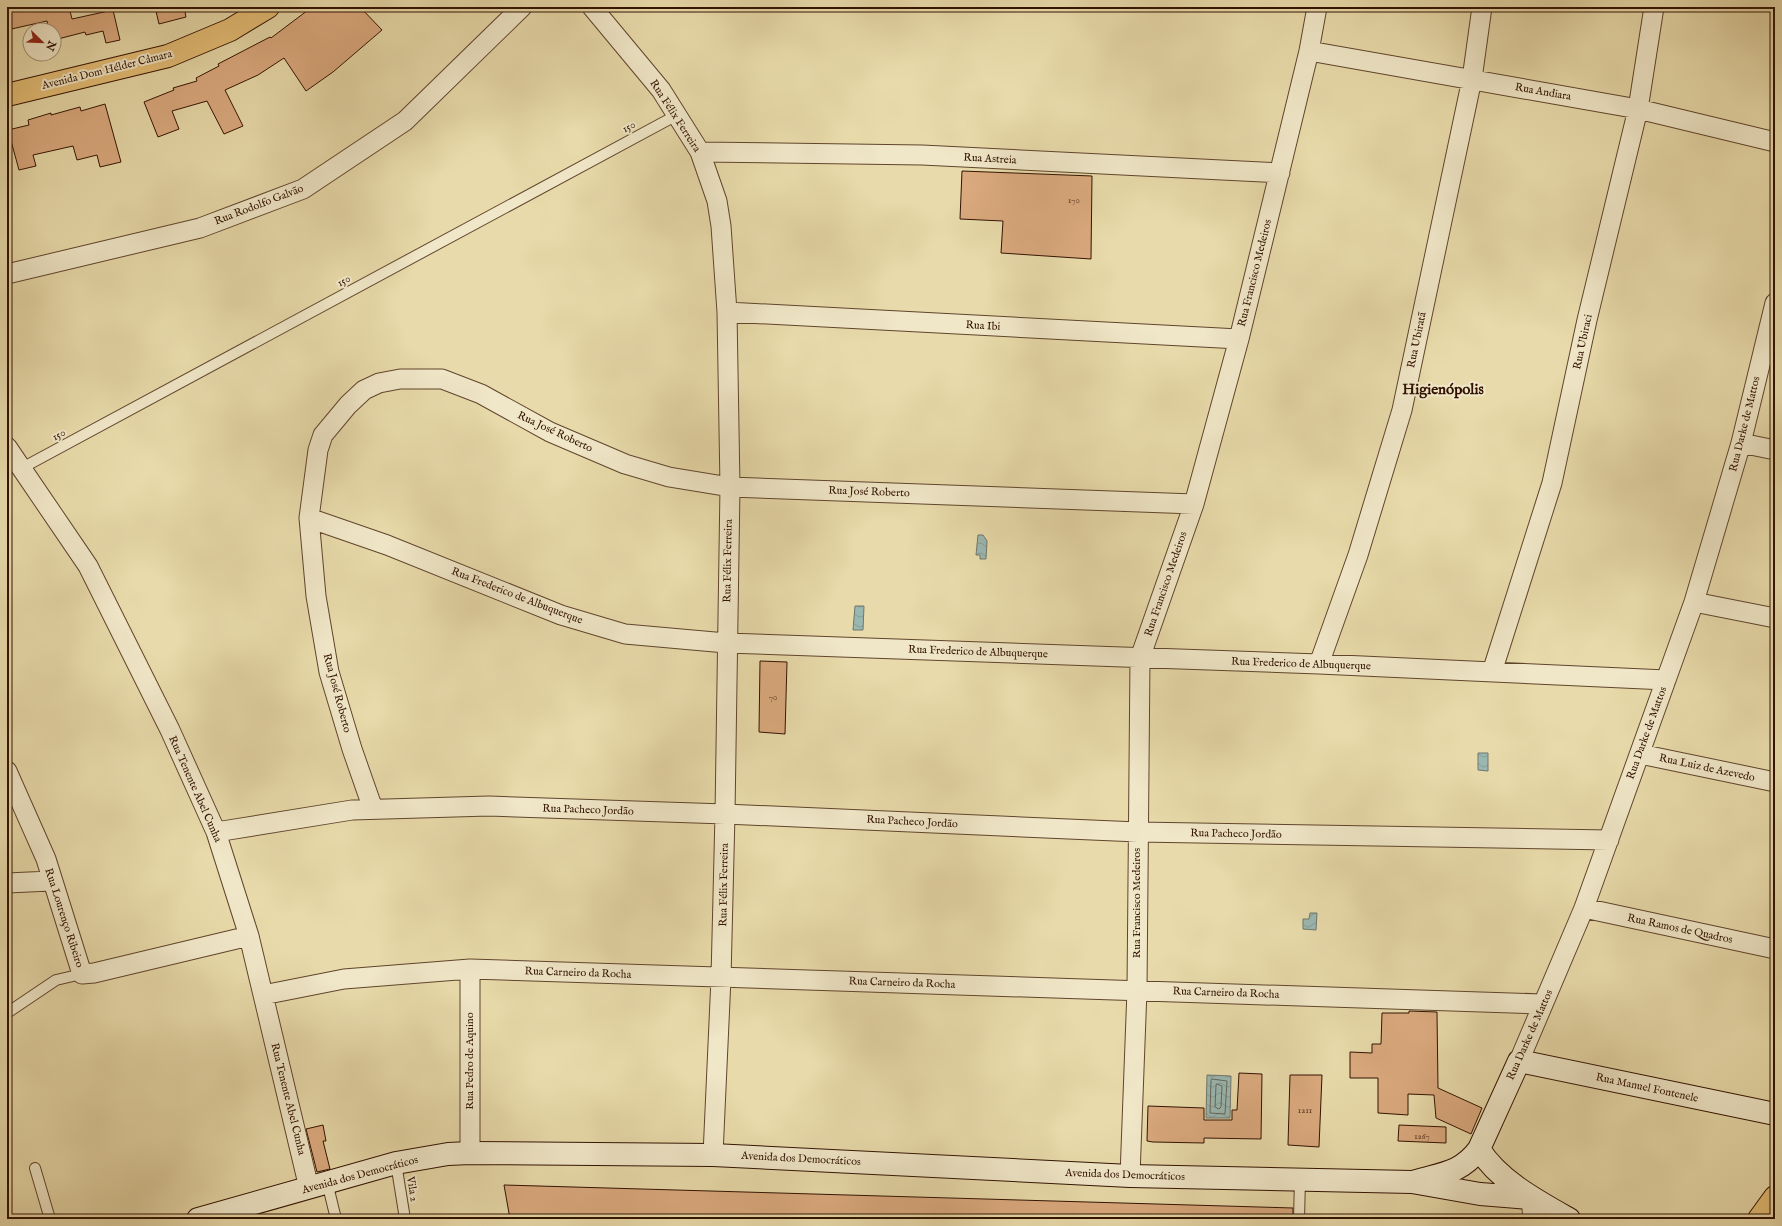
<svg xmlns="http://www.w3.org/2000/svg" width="1782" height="1226" viewBox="0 0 1782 1226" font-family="'IM FELL English',serif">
	<defs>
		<pattern id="water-waves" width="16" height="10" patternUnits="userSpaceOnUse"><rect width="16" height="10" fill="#9ab8b2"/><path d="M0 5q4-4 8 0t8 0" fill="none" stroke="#859d97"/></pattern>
	</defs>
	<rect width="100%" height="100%" fill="#e8daaa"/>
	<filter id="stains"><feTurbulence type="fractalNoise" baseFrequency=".005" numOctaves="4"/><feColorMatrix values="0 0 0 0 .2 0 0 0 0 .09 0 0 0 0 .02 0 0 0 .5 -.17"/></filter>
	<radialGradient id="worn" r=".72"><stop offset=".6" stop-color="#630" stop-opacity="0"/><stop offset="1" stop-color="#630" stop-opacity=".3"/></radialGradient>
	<path fill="url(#water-waves)" stroke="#70766c" d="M978,535H983L987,541L986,559H980V555H976Z
		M855,606H864L863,630H853Z
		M1478,753H1488V771L1478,770Z
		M1310,913H1317L1316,930L1303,929V919H1309Z
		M1207,1075L1231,1076L1230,1118H1206Z"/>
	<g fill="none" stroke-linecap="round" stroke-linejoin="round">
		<path stroke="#66665a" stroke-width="1" d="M1212,1079L1227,1081L1225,1114L1210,1113L1211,1081Z
			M1217,1084L1222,1086L1221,1107L1219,1109L1215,1107L1216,1086Z"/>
	</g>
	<path fill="#daa97e" stroke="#321302" d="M7,7H69L72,19L113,10L120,40L106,43L103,31L86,35L85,32L54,40V30H49L47,21L7,30Z
		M155,7H184L186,17L159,24Z
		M312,7H360L382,30L333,72L306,91L284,58L258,75L225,90L243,126L224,134L207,101L172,111L179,129L158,137L144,102L174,90L173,88L197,81L196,78L219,66L218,64L270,37L271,38Z
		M105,104L121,162L100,167L97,155L77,160L73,146L33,155L36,166L19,170L8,130L29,125L28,120L51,113V115L80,107L81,111Z
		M962,171L1092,176L1091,259L1001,253L1003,221L960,219Z
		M760,661L787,662L785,734L759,732Z
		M1409,1011L1437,1012L1438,1088L1482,1108L1471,1134L1436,1118L1434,1095L1408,1094V1115L1378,1113V1078H1350V1052L1372,1053V1044H1381L1382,1013H1409Z
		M1239,1073L1262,1074L1261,1139L1204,1138V1143L1153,1142L1147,1141L1148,1106L1204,1108V1120H1232V1110H1237Z
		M1290,1075H1322L1319,1147L1288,1145Z
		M323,1125L326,1141H323L330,1169L317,1172L306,1129Z
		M1399,1125L1446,1127V1143L1398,1141Z
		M504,1185L1293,1208V1219H510Z"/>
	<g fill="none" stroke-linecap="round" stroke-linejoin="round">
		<g stroke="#60452c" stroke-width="12">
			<path id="lane" d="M22,468L677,115
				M7,1013L56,980L82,974
				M396,1163L405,1219
				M35,1168L50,1219
				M327,1182L336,1219
				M1299,1219L1300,1179"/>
		</g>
		<g stroke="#60452c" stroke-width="21">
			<path id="street" d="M592,7L661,90L700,152L717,201L721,226L727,312L730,487L725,814L721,978L713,1155
				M1309,51L1638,109L1775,142
				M700,152L922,155L1280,173
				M7,274L200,228L303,189L405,121L522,7
				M727,312L1239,339
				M1741,443L1775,450
				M7,447L88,566L170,730L216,832L249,936L309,1188
				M309,518L387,545L561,615L625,634L726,643L1319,664L1666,680
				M1694,602L1775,618
				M1319,664L1358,555L1402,410L1472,79L1482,7
				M1492,672L1552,483L1587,320L1638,109L1654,7
				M1640,754L1775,782
				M7,771L46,859L82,974L94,973L249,936
				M373,809L352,749L329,672L316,596L309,518L318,450L323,435L348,405L364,390L379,383L400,379H442L481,394L550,432L625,464L669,477L730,487L1194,504
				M216,832L352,810L489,806L725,814L1138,832L1609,840
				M7,883L51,881
				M1584,908L1775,949
				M263,995L344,979L470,969L1543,1004
				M1519,1061L1584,908L1694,602L1741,443L1775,303
				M470,1153V969
				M1130,1176L1137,990L1140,658L1194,504L1239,339L1309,51L1317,7
				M1531,1198L1533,1219"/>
		</g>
		<g stroke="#321302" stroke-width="24">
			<path id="secondary" d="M1479,1149C1498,1180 1537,1201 1569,1219
				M1416,1181C1443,1173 1461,1173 1479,1149L1519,1061L1775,1114
				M198,1219L396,1163L448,1154L470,1153L713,1155L1130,1176L1412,1182L1480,1194L1531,1198"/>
		</g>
		<g stroke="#321302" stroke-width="24">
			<path id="primary" d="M7,95L168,56L230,30L268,7"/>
		</g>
		<g stroke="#321302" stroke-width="24">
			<path id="highway" d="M1759,1219L1775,1197"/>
		</g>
		<use href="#lane" stroke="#f0e7c8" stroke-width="10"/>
		<use href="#street" stroke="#f0e7c8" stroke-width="19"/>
		<use href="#secondary" stroke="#f0e7c8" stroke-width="22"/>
		<use href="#primary" stroke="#e4bd75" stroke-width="22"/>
		<use href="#highway" stroke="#e4bd75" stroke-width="22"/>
	</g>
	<g text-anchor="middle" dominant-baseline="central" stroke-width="4" stroke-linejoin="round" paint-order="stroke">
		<g font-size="9" fill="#5c3821">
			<text x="1074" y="200">170</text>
			<text x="773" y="697">70</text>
			<text x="1305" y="1110">1211</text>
			<text x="1422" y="1136">1267</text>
		</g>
		<g font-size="11" fill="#321302" stroke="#f0e7c8">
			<text transform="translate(107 70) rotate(-14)">Avenida Dom Hélder Câmara</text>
			<text transform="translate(1543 92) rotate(10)">Rua Andiara</text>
			<text transform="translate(675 116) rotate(57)">Rua Félix Ferreira</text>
			<text transform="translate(629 127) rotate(-28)">150</text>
			<text transform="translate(990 159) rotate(3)">Rua Astreia</text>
			<text transform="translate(259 205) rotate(-21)">Rua Rodolfo Galvão</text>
			<text transform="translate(1255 273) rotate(-76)">Rua Francisco Medeiros</text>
			<text transform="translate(344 281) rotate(-28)">150</text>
			<text transform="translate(983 326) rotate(3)">Rua Ibi</text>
			<text transform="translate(1417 340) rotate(-78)">Rua Ubiratã</text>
			<text transform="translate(1583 342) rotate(-78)">Rua Ubiraci</text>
			<text transform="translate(1745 424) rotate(-76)">Rua Darke de Mattos</text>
			<text transform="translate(555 432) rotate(25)">Rua José Roberto</text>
			<text transform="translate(59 435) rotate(-28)">150</text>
			<text transform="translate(869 492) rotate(2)">Rua José Roberto</text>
			<text transform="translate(728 561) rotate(-89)">Rua Félix Ferreira</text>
			<text transform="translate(1166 584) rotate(-71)">Rua Francisco Medeiros</text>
			<text transform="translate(517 596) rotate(21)">Rua Frederico de Albuquerque</text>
			<text transform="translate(978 652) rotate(2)">Rua Frederico de Albuquerque</text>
			<text transform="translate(1301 664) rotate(2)">Rua Frederico de Albuquerque</text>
			<text transform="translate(337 693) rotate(75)">Rua José Roberto</text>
			<text transform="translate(1647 733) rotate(-70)">Rua Darke de Mattos</text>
			<text transform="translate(1707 768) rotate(12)">Rua Luiz de Azevedo</text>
			<text transform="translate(195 789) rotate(66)">Rua Tenente Abel Cunha</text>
			<text transform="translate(588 810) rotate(2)">Rua Pacheco Jordão</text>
			<text transform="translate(912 822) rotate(3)">Rua Pacheco Jordão</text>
			<text transform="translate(1236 834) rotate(1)">Rua Pacheco Jordão</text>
			<text transform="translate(724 885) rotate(-89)">Rua Félix Ferreira</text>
			<text transform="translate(1137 903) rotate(-90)">Rua Francisco Medeiros</text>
			<text transform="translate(64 918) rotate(72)">Rua Lourenço Ribeiro</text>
			<text transform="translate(1680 929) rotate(12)">Rua Ramos de Quadros</text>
			<text transform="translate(578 973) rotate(2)">Rua Carneiro da Rocha</text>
			<text transform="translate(902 983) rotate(2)">Rua Carneiro da Rocha</text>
			<text transform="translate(1226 993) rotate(2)">Rua Carneiro da Rocha</text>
			<text transform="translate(1530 1035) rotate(-66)">Rua Darke de Mattos</text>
			<text transform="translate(470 1061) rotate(-90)">Rua Pedro de Aquino</text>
			<text transform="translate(1647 1088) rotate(12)">Rua Manuel Fontenele</text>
			<text transform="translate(288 1099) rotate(76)">Rua Tenente Abel Cunha</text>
			<text transform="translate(801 1159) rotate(3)">Avenida dos Democráticos</text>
			<text transform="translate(360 1175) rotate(-15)">Avenida dos Democráticos</text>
			<text transform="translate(1125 1175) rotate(2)">Avenida dos Democráticos</text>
			<text transform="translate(412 1189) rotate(81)">Vila 2</text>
		</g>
		<g font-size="15" font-weight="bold" fill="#321302" stroke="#f0e7c8">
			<text x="1443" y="389">Higienópolis</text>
		</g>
	</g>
	<rect width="1782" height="1226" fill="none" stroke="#e8daaa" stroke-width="24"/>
	<rect x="8" y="8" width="1766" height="1210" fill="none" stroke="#321302" stroke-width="2"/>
	<rect x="12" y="12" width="1758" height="1202" fill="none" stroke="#321302"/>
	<g transform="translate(42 42) rotate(113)"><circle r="19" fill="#f0e7c8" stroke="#a49279"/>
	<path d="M0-3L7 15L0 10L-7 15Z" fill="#8f2418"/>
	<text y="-6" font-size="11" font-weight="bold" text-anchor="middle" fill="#321302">N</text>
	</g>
	<rect width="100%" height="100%" filter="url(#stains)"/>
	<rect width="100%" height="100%" fill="url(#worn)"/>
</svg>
